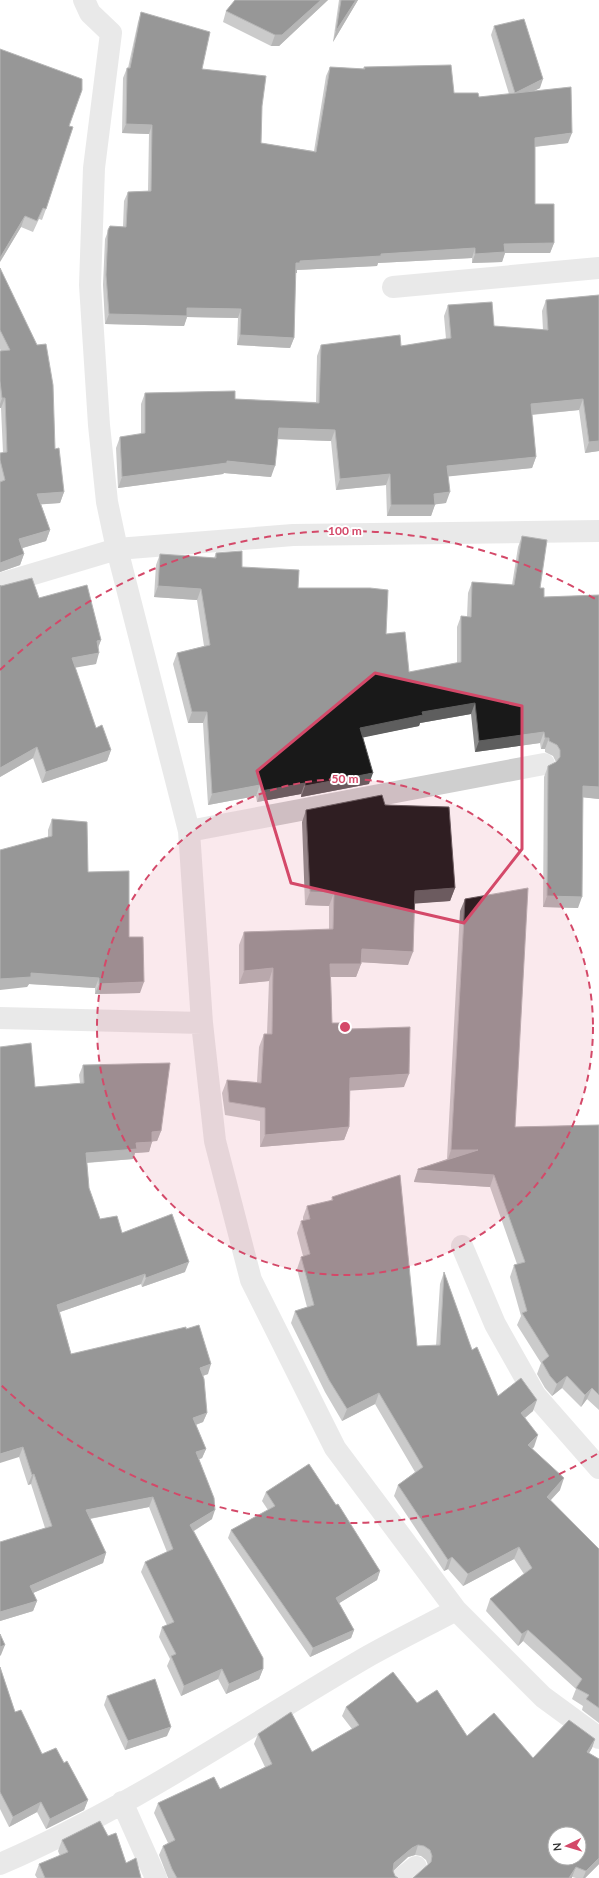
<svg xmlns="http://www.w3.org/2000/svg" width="599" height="1878" viewBox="0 0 599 1878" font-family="Lato,sans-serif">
	<rect width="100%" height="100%" fill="#fff"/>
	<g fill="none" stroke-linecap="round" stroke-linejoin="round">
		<path stroke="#cfcfcf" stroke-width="22" d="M84,0L90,13L111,33L94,168L90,285L99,425L107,502L117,549L189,831L202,1023L215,1141L251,1280L335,1448L456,1610L543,1697L599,1738
			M393,287L599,268
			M0,584L117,549L293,535L599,531
			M189,831L544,764
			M0,1018L202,1023
			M462,1246L495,1324L535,1395L599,1468
			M122,1802L156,1878
			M0,1864C128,1809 245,1728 365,1658C395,1641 426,1626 456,1610
			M402,1878L416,1867"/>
	</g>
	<path fill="#8c8c8c" d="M328,0L279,46H271L223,22L226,11Z
		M339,0H358L333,42Z
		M141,12L202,69L262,106L261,143L314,151L326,76L330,67L363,69L364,67L454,93L479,97L509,94L491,35L494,26L540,88L533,91L568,143L535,147V204L554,243L550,253H505L502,262L472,263V258L378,263L377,266L297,270V273H295L294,338L290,348L237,345L238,318L187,317L184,326L105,324L103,285L105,239L110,226L123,227L124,201L128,192L148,191L149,134L122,133L123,78L127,68H128L138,22Z
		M69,126L46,209L42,220L39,219L33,232L21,227L0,262Z
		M0,268L55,449L64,492L60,503L41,504L50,530L46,541L22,548L24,554L20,565L0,572V453H3L1,408H0V351H1L0,349Z
		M599,295V451L585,453L579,410L532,415L536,457L532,468L448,476L446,503L435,504L431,516H387L386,485L336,490L331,441L278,439L271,477L224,473L223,474L118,488L116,448L120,437L141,434V404L145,393L235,399L316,402L317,356L321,345L401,346L446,339L444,316L448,305L494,326L543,330L542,311L546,300Z
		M522,536L544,597L599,595V799L583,797L578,908L543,907L544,777L548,766L556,762L553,756L545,752V749H541L540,743L475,752L471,714L420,723L419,726L363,737L369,784L301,797V794L257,802L256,796L208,805L203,723H188L173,664L177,653L204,646L197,600L154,597L156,565L160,554L214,558L216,553L242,567L298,588L386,634L409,672L457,663V627L461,616L467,617L468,593L472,582L512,585L518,547Z
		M0,585L39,598L101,640L98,647L96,664L75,667L96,728L111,750L107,761L42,783L33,758L0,777Z
		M385,805L455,888L450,901L415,903L408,965L361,962V964L356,977H331L332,1023L349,1029L404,1087L350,1090L349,1127L344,1140L260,1147V1121L225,1115L222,1093L227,1080L257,1082L259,1047L264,1034H267L269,981L239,984V945L244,932L329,930V906L305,905L302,822L306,810Z
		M52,819L88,872L129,937L140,993L95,994V988L29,984L27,987L48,837V830Z
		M465,899L515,1127L599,1125V1410L587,1399L581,1407L562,1388L552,1396L545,1388L537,1374L541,1363L517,1325L521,1316L510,1277L514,1265L517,1264L490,1187L414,1182V1181L418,1169L447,1159L460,911Z
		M83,1065L161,1131L157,1141H152L149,1152L135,1153L133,1159L87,1163L89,1188L100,1219L185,1272L142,1287L141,1284L60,1312L71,1354L208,1374L203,1376L207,1413L203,1422L196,1425L206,1449L202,1458L199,1459L212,1519L194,1531L263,1669L259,1679L226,1694L218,1679L181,1696L167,1666L170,1659L159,1637L162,1627L167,1625L141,1572L145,1562L167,1552L149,1507L90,1519L106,1553L103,1563L33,1593L37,1601L33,1611L0,1621V1542L45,1528L31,1484L28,1485L19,1457L35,1087L80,1083L79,1075Z
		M332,1197L417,1346H436L440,1284L444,1272L472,1350L498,1396L533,1411L525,1418L534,1447L532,1448L560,1490L551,1500L599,1549V1723L582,1710L583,1706L572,1699L576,1689L523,1641L518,1646L486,1611L490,1599L524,1574L514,1559L463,1586L448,1569L444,1571L394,1496L398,1485L415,1472L375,1404L342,1421L325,1392L291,1323L295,1311L307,1307L297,1269L301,1257L303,1256L297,1233L301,1221H303V1217L307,1206L331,1201Z
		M266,1492L380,1571L377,1580L339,1603L354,1630L351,1638L310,1657L228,1538L231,1530L268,1510L262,1501Z
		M0,1667L15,1712L42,1754L64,1763L88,1800L84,1810L46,1829L37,1812L9,1827L0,1809Z
		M107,1696L167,1736L125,1750L104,1705Z
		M417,1703L467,1736L533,1758L595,1739L592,1748L589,1753L599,1759V1864L585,1878H576L572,1877L428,1865L426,1860L421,1856L415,1855L408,1857L393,1871L395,1876L398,1878H168L159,1855L163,1846L168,1843L154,1813L158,1803L220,1789L265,1767L254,1744L258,1734L312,1752L352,1729L342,1716L346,1707Z
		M108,1836L126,1863L141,1878H37L35,1875L39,1864L60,1856L58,1851L62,1840Z"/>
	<path fill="#5e5e5e" d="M321,0H328L279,46H271L275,35Z
		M356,0H358L333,42L336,31Z
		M543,79L540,88L512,102L515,93Z
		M126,124L152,125L149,134L122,133Z
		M572,133L568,143L531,147L535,138Z
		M25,216L21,227L0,262V258Z
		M554,243L550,253H505L502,262L472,263L475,254L504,244Z
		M475,248L472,258L378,263L377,266L297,270V273H292L296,263L300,261L381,254Z
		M187,308L241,309L238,318L187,317L184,326L105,324L109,314Z
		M240,335L294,338L290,348L237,345Z
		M2,398H5L1,408H0V404Z
		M583,399L579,410L527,415L531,404Z
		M279,428L335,430L331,441L275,439Z
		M599,441V451L585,453L589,442Z
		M536,457L532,468L443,477L447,466Z
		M227,461L275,466L271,477L224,473L223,474L118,488L122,477Z
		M390,474L386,485L336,490L340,479Z
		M64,492L60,503L33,505L37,494Z
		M450,492L446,503L431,505H435L431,516H387L391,505L434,494Z
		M50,530L46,541L16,550L19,539Z
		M24,554L20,565L0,572V563Z
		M158,586L201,589L197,600L154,597Z
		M101,640L97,651V641Z
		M99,653L96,664L68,669L72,658Z
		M475,703L471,714L420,723L419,726L356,739L360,728L422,712Z
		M192,712H207L203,723H188Z
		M544,732L540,743L475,752L479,741Z
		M545,738H549L545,749H541Z
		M37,747L33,758L0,777V768Z
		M111,750L107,761L42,783L46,772Z
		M373,773L369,784L301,797L305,786Z
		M305,783L301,794L257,802L261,791Z
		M260,785L256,796L208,805L212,794Z
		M583,786L599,787V799L579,797Z
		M455,888L450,901L410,904L415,891Z
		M310,892L334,893L329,906L305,905Z
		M547,896L582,897L578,908L543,907Z
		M362,949L413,952L408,965L357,962Z
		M330,964H361L356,977H326Z
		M273,968L269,981L239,984L244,971Z
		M31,973L99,978L95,988L29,984L27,987L0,990V979Z
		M144,982L140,993L95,994L99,984Z
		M409,1074L404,1087L345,1091L350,1078Z
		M349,1127L344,1140L260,1147L265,1135Z
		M161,1131L157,1141L148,1142L152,1132Z
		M152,1142L149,1152L135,1153L133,1159L82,1163L86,1153L136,1143Z
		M451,1150H478L447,1162Z
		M418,1170L494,1175L490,1187L414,1182Z
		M189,1262L185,1272L142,1287L146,1278Z
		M145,1274L141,1284L54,1314L57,1305Z
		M211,1364L208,1374L196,1378L200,1368Z
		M567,1376L562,1388L552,1396L557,1384Z
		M592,1388L587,1399L581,1407L585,1395Z
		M379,1393L375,1404L342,1421L347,1409Z
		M537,1400L533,1411L517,1424L521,1413Z
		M207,1413L203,1422L189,1427L193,1418Z
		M538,1435L534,1447L523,1456L528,1445Z
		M23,1447L19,1457L0,1463V1454Z
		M206,1449L202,1458L193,1462L196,1452Z
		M34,1474L31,1484L28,1485L32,1475Z
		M564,1478L560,1490L543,1508L547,1497Z
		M153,1497L149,1507L83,1520L86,1510Z
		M215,1510L212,1519L187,1535L190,1525Z
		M519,1547L514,1559L463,1586L468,1574Z
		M106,1553L103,1563L26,1596L30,1586Z
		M452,1557L448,1569L444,1571L448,1560Z
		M380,1571L377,1580L333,1607L336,1598Z
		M37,1601L33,1611L0,1621V1612Z
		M354,1630L351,1638L310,1657L313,1648Z
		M528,1630L523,1641L518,1646L522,1634Z
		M5,1645L1,1655L0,1656V1647Z
		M222,1669L218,1679L181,1696L184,1686Z
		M263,1669L259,1679L226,1694L229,1684Z
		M171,1727L167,1736L125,1750L128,1741Z
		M595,1739L592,1748L584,1762L587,1752Z
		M88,1800L84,1810L46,1829L50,1819Z
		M41,1802L37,1812L9,1827L13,1817Z
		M418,1845L415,1855L408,1857L391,1873L394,1863L412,1848Z
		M599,1858V1864L585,1878H583L586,1871Z
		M576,1867L572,1877V1878H569Z"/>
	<path fill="#191919" stroke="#5e5e5e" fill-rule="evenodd" d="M235,0H321L282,35H275L226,11Z
		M341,0H356L336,31Z
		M141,12L210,32L202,69L266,76L262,106L261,143L316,152L330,67L365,69L364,67L451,65L454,93H478L479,97L571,87L572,133L535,138V204H554V243L504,244L505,252L475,254V248L381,254V256L300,261V263H296L294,338L240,335L241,309L187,308V316L109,314L106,275L108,230L110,226L126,227L128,192L151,191L152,125L126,124L127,68H130Z
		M524,19L543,79L515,93L494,26Z
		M0,49L82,79V90L69,126L73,127L46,209L43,208L37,221L25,216L0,258Z
		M0,268L37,345L46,344L53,385L55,449L59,448L64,492L37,494L50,530L19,539L24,554L0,563V482L5,480L0,460V453L7,452L5,398H2L0,381V351L10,350L0,330Z
		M599,295V441L589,442L583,399L531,404L536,457L447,466L450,492L434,494L435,505H391L390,474L340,479L335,430L279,428L275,466L227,461V463L122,477L120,437L145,433V393L235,391V399L319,403L321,345L400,335L401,346L451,338L448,305L492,302L494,326L548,330L546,300Z
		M522,536L547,540L540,588H544V597L599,595V787L583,786L582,897L547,896L548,766L556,762L560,757V750L557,745L549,741V738H545L544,732L479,741L475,703L422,712L423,715L360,728L373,773L305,786V783L261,791L260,785L212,794L207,712H192L177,653L210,645L201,589L158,586L160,554L216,558V553L242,551V567L299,570L298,588H370L388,590L386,634L405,632L409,672L461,662V616L471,617L472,582L514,585Z
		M32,578L39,598L87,585L101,640L97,641L99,653L72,658L96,728L102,725L111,750L46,772L37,747L0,768V585L1,586Z
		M382,795L385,805L449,807L455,888L415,891L413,952L362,949L361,964H330L332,1023H349V1029L410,1027L409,1074L350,1078L349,1127L265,1135V1108L229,1102L227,1080L261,1083L264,1034H272L273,968L244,971V932L333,929L334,893L310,892L306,810Z
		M52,819L87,822L88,872L129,871V937H143L144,982L99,984V978L31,973V977L0,979V850L52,836Z
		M528,888L515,1127L599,1125V1395L592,1388L585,1395L567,1376L557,1384L550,1376L542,1362L549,1356L522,1313L527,1311L514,1265L525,1262L494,1175L418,1170V1169L478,1150H451L465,899Z
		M31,1043L35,1087L84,1083L83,1065L170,1063L161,1131L152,1132V1142L136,1143L137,1149L86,1153L89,1188L100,1219L117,1216L122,1233L172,1214L189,1262L146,1278L145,1274L57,1305L71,1354L186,1327V1329L199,1325L211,1364L200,1368L204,1379L207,1413L193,1418L206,1449L196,1452L214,1498L215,1510L190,1525L263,1658V1669L229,1684L222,1669L184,1686L171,1656L176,1654L162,1627L174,1622L145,1562L173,1549L153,1497L86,1510L106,1553L30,1586L37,1601L0,1612V1542L52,1526L34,1474L32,1475L23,1447L0,1454V1047Z
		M400,1175L417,1346L440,1345L444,1272L472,1350L477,1347L498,1396L521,1378L537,1400L521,1413L538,1435L528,1445L564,1478L547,1497L599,1549V1708L586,1699L589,1695L576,1688L582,1679L528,1630L522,1634L490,1599L532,1568L519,1547L468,1574L452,1557L448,1560L398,1485L423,1467L379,1393L347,1409L329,1380L295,1311L314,1305L301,1257L310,1254L301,1221L310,1219L307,1206L333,1200L332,1197Z
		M309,1464L336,1505L338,1504L380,1571L336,1598L354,1630L313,1648L231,1530L275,1506L266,1492Z
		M0,1634L5,1645L0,1647Z
		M0,1667L15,1712L21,1710L42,1754L56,1748L64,1763L67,1761L88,1800L50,1819L41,1802L13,1817L0,1792Z
		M393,1672L417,1703L437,1690L467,1736L494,1713L533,1758L569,1720L595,1739L587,1752L599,1759V1858L586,1871L576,1867L569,1878H413L431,1862L432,1856L430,1850L424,1846L418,1845L412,1848L394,1863L393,1871L395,1876L398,1878H177L172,1869L163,1846L175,1840L158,1803L214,1777L220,1789L272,1764L258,1734L291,1712L312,1752L359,1725L346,1707ZM555,1834H579V1858H555Z
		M155,1679L171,1727L128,1741L107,1696Z
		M100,1821L108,1836L116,1833L126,1863L136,1858L141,1878H45L39,1864L68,1852L62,1840Z"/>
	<path d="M0 0H599V1878H0ZM375,673L522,706V849L464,923L291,883L257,771Z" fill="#fff" fill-opacity=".55" fill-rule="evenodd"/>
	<path fill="none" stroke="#d44969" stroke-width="3" stroke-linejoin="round" d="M375,673L522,706V849L464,923L291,883L257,771Z"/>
	<circle cx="345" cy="1027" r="248" fill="#d44969" fill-opacity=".12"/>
	<g fill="none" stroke="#d44969" stroke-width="2" stroke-dasharray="7 5">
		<circle cx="345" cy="1027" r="248"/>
		<path d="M597 1454A496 496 0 0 1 0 1384M0 670A496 496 0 0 1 597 600"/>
	</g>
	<circle cx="345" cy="1027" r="6" fill="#d44969" stroke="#fff" stroke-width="2"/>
	<g font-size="12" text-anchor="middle" font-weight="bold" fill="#d44969" stroke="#fff" stroke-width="4" stroke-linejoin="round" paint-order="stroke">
		<text x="345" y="535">100 m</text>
		<text x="345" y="783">50 m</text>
	</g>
	<g transform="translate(567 1846) rotate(265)"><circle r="19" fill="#ffffff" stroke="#adadad"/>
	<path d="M0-3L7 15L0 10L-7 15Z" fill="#d44969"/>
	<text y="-6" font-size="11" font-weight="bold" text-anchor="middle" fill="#323232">N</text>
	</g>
</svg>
